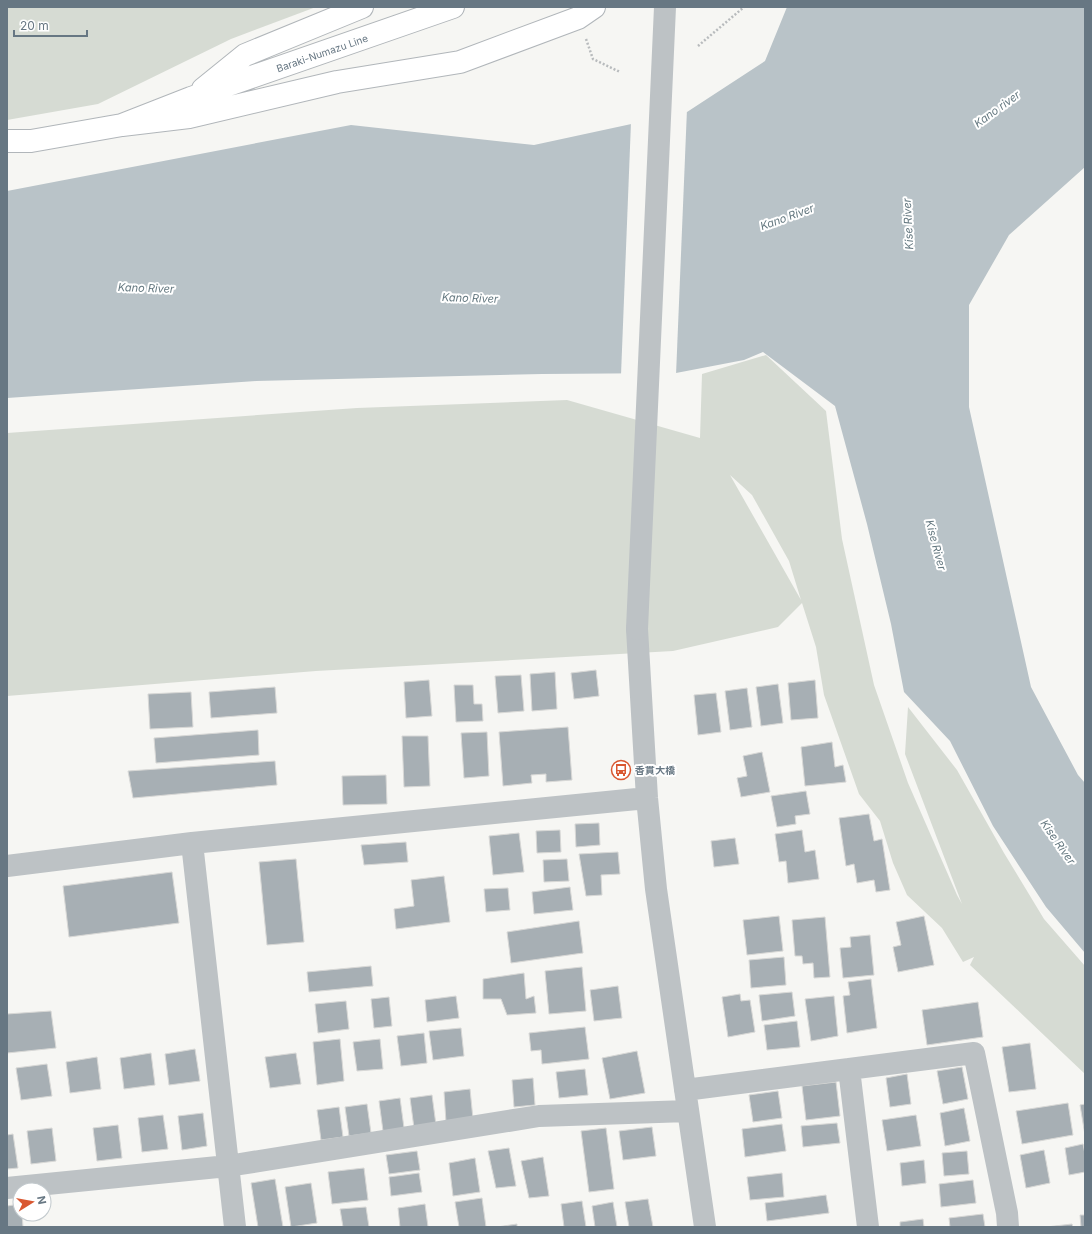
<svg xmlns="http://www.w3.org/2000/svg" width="1092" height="1234" viewBox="0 0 1092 1234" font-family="Inter,'Noto Sans JP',sans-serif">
	<rect width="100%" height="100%" fill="#f6f6f3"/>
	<path fill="#d6dbd3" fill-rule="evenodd" d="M7,7H316L231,39L98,104L7,120Z
		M766,355L826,411L842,539L874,685L908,783L957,895L962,904L905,754L908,707L957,770L1004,853L1044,919L1085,966V1074L970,965L974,957L963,962L942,928L907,895L893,863L880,821L859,794L824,695L816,647L802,603L778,627L673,651L316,671L7,696V433L357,408L567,400L700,438L702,374ZM730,475L752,495L789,561L801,600Z"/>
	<path fill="#b9c3c8" d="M787,7H1085V167L1009,235L969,305V407L1031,687L1078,775L1085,783V953L1046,907L993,826L950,741L904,692L891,624L867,524L835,406L763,352L744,360L676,373L542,374L256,381L7,398V191L351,125L534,145L687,112L765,61Z"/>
	<path fill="#f6f6f3" d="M687,109L676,375H621L631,122Z"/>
	<path fill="#a7afb4" stroke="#d8d8d6" d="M596,670L599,696L574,699L571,673Z
		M555,672L557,709L532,711L530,674Z
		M521,675L524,711L498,713L495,676Z
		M429,680L432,716L406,718L404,682Z
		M815,680L818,718L791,720L788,683Z
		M778,684L783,723L761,726L756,687Z
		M454,685H473L474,704H482L483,721L456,722Z
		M275,687L277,713L211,718L209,692Z
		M747,688L752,727L730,730L725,691Z
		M191,692L193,727L150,729L148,694Z
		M716,693L721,732L698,735L694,695Z
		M568,727L572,780L546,782V774L531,775L532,783L503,786L499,732Z
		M258,730L259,755L156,763L154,738Z
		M487,732L489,776L464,778L461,733Z
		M402,736H428L430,786L404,787Z
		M832,742L835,767L843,765L846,782L805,786L801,747Z
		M762,752L770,792L741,797L737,778L747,776L743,756Z
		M275,761L277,785L133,798L128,771Z
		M386,775L387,804L343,805L342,776Z
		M806,791L810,814L795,816L796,824L777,827L771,796Z
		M869,814L874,841L882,839L890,890L876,892L874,880L857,883L854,864L846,866L839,818Z
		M599,823L600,845L576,847L575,824Z
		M560,830L561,852L537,853L536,831Z
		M802,830L805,852L815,850L819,879L788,883L786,861L779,862L775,834Z
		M519,833L524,872L493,875L489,836Z
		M735,838L739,864L714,867L711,841Z
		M406,842L408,862L364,865L361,845Z
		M618,852L620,874L601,875L602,895L586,896L579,854Z
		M296,859L304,942L267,945L259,862Z
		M567,859L569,881L544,882L543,860Z
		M172,872L179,923L69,937L63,886Z
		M444,876L450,922L396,929L394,909L414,906L411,880Z
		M570,887L573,910L534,914L532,892Z
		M508,888L510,910L486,912L484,889Z
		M779,916L783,951L747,955L743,920Z
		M924,916L934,965L898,972L893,947L901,945L896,922Z
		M825,917L830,977L814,978L813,963L803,964L802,956H795L792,920Z
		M579,921L583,953L511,963L507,932Z
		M870,935L874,975L843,978L840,948L851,947L850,937Z
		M784,957L786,985L751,988L749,960Z
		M371,966L373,986L309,992L307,972Z
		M582,967L586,1011L549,1014L545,971Z
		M524,973L526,999L534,996L536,1013L507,1015L501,999H483V979Z
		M871,979L877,1028L847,1033L843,996L850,995L848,982Z
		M618,986L622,1018L594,1021L590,990Z
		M792,992L795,1016L762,1021L759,995Z
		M740,994L741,1001L750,1000L755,1032L728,1037L722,997Z
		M456,996L459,1018L427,1022L425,1000Z
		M834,996L838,1036L811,1041L805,999Z
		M389,997L392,1026L374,1028L371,999Z
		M346,1001L349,1029L318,1033L315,1004Z
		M978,1002L983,1037L927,1045L922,1010Z
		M51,1011L56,1048L7,1053V1014Z
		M797,1021L800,1047L767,1050L764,1025Z
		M585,1027L589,1059L542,1064L541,1050L531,1051L529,1033Z
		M461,1028L464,1056L433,1060L429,1031Z
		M424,1033L427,1063L401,1066L397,1036Z
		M340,1039L344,1081L317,1085L313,1042Z
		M380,1039L383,1069L357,1071L353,1042Z
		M1030,1043L1036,1089L1009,1092L1002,1047Z
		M195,1049L200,1081L169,1085L165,1054Z
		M637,1051L645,1093L610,1099L602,1058Z
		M151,1053L155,1085L124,1089L120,1058Z
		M296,1053L301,1084L270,1088L265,1057Z
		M97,1057L101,1089L70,1093L66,1062Z
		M47,1064L52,1096L21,1100L16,1068Z
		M962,1067L968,1099L943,1104L937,1071Z
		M585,1069L588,1095L559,1098L556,1072Z
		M907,1074L911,1104L890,1107L886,1078Z
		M533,1078L535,1105L514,1107L512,1080Z
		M836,1082L840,1116L806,1120L802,1086Z
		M470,1089L473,1119L446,1122L444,1092Z
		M778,1091L782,1118L753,1122L749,1095Z
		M432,1095L436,1125L414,1128L410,1098Z
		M400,1098L404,1128L383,1131L379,1101Z
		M1068,1103L1073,1135L1022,1144L1016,1111Z
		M367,1104L371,1133L349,1136L345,1107Z
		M1085,1104V1135L1080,1105Z
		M339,1107L343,1137L321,1140L317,1110Z
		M964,1108L970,1141L945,1146L940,1113Z
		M203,1113L207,1146L182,1150L178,1116Z
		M163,1115L168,1149L142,1152L138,1118Z
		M916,1115L921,1146L887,1151L882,1120Z
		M837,1123L840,1143L803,1147L801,1126Z
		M782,1124L786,1151L745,1157L742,1129Z
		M118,1125L122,1158L97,1161L93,1128Z
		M652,1127L656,1156L623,1160L619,1131Z
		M52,1128L56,1161L31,1164L27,1131Z
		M606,1128L614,1189L589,1192L581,1131Z
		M13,1134L18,1168L7,1169V1135Z
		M1083,1144L1085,1154V1172L1069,1175L1065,1148Z
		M509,1148L516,1186L496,1188L488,1151Z
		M1044,1150L1050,1183L1026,1188L1020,1155Z
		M417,1151L420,1170L389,1174L386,1155Z
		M967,1151L969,1174L944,1176L942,1153Z
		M543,1157L549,1196L529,1198L521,1161Z
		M475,1158L480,1192L453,1196L449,1163Z
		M924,1160L926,1183L902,1186L900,1163Z
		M364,1168L368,1200L332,1204L328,1172Z
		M419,1173L422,1192L391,1196L389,1177Z
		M782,1173L784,1197L750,1200L747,1177Z
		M275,1179L283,1227H258L251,1183Z
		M973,1180L976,1203L941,1207L939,1184Z
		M311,1183L317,1223L291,1227L285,1187Z
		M826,1195L829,1213L767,1221L765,1203Z
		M482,1198L486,1227H459L455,1202Z
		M648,1199L653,1227H629L625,1202Z
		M582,1201L586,1227H564L561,1204Z
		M613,1202L617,1227H595L592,1206Z
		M20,1204V1214H22L23,1227H7V1206Z
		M425,1204L428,1227H400L398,1208Z
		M366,1207L369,1227H343L340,1209Z
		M983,1214L985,1227H950L949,1218Z
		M1080,1215H1085V1227H1081Z
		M923,1219L924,1227H900V1222Z
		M517,1224V1227H497Z
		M1072,1224L1073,1227H1046Z"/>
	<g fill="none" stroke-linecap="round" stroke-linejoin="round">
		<g stroke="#b1b6ba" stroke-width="24">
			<path id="major" d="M203,89L245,55L362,7
				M122,125L189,117L337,82L460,62L578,18L594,7
				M7,141H31L122,125L191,98L453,7"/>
		</g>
		<path stroke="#b8bbbd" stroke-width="2.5" stroke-dasharray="2 2" stroke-linecap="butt" d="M586,39L593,59L620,72
			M698,46L744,7"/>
		<path stroke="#bdc2c5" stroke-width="22" d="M637,629L647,798L656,889L705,1227
			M192,843L235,1227
			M7,866L192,843L647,798
			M849,1069L868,1227
			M685,1090L974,1053L1007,1213L1008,1227
			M7,1188L228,1166L539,1116L688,1111"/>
		<use href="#major" stroke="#fff" stroke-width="22"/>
		<path stroke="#bdc2c5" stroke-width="22" d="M637,629L665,7"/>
	</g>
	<defs>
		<g id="bus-ring" transform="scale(1)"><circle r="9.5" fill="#fff" stroke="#d95731" stroke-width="1.5"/><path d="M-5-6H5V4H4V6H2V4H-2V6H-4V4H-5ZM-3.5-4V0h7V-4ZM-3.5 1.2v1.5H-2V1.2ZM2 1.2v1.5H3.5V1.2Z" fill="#d95731"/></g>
	</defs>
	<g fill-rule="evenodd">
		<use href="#bus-ring" x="621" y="770"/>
	</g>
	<g text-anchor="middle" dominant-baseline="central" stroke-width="4" stroke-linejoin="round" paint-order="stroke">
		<g font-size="10" fill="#677783" stroke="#fff">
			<text transform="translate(322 53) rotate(-19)">Baraki-Numazu Line</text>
		</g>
		<g font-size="10" font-weight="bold" fill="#677783" stroke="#fff" text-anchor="start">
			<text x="635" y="770">香貫大橋</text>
		</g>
		<g font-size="11" font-style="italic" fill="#63777f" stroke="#fff">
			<text transform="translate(997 109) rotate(-36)">Kano river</text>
			<text transform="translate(787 217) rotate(-20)">Kano River</text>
			<text transform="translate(908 224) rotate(-93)">Kise River</text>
			<text transform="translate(146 288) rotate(2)">Kano River</text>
			<text transform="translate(470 298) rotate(2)">Kano River</text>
			<text transform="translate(936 545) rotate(75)">Kise River</text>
			<text transform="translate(1058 842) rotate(55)">Kise River</text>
		</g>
	</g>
	<rect width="1092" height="1234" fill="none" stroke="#677783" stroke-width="16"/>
	<g transform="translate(32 1202) rotate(79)"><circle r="19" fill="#ffffff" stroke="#c2c9cd"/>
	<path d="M0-3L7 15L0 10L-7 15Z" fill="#d95731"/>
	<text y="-6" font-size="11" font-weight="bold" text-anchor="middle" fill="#677783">N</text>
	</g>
	<path d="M14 30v6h73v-6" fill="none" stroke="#677783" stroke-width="2"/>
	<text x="20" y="30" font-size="12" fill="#677783" stroke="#ffffff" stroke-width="3" paint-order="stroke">20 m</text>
</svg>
